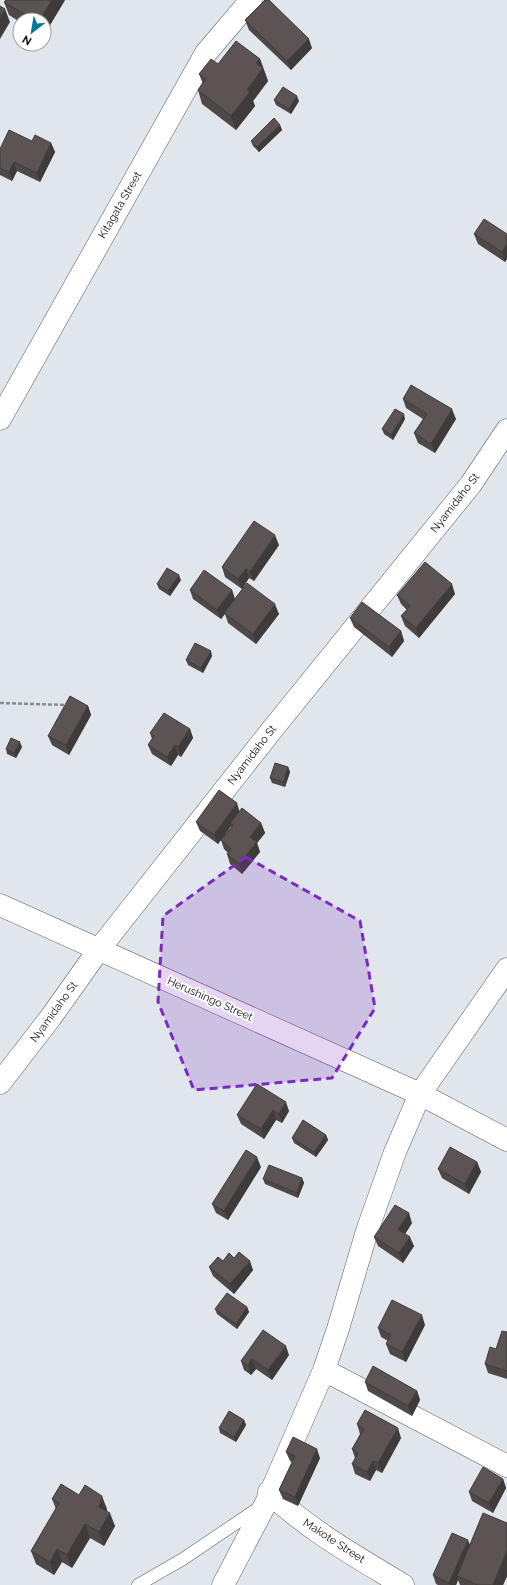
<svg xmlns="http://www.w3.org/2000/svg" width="507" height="1585" viewBox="0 0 507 1585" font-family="Raleway,sans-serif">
	<rect width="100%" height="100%" fill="#e0e6ec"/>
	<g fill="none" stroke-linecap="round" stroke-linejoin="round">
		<g stroke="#595f64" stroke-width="13">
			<path id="service" d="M138,1585L183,1559L260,1507"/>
		</g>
		<g stroke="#595f64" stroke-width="23">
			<path id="minor" d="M0,419L206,53L251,0
				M0,905L420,1094L507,1140
				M0,1083L51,1017L100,948L271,731L471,484L507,430
				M324,1370L507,1466
				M269,1492C308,1530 357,1557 403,1585
				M223,1585L266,1503L324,1370L338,1329L367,1231L395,1152L420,1094L507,969"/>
		</g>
		<path stroke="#888c90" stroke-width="2.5" stroke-dasharray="4 2" stroke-linecap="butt" d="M0,703L67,705"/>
		<use href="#service" stroke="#fff" stroke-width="12"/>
		<use href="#minor" stroke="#fff" stroke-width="22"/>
	</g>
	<path fill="#4f4848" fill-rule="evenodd" d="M6,0H65L44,35V20H20V22L9,15L4,2Z
		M245,20L312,48L291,70L249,30Z
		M260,59L268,81L253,101L255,106L236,130L202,104L198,90L203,84L199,74L218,64Z
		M274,100L299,101L291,114L276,105Z
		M280,125L282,130L259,152L253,146L251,141Z
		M32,141L51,143L55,152L40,182L17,171L12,181L0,175V149Z
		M474,234H507V259L505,262L478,244Z
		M403,399L456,419L435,453L418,443L414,433L423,419L406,408Z
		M405,419L393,440L384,434L382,429Z
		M279,545L254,581L249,578L242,589L225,577L222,567Z
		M181,580L170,596L159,589L157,584Z
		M190,590H232L235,599L279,614L256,644L228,623L225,614L221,619L193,599Z
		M455,594L419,638L405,626L401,616L407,610L401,604L397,595Z
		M350,618L401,631L404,641L392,657L354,627Z
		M212,656L203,673L188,665L186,660Z
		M88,706L91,715L69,755L52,745L48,736Z
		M190,729L193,738L181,757L178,755L171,766L152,754L148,745L152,739L150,733Z
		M22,747L16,758L7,754L6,749Z
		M288,767L290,772L285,787L272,783L270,778Z
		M240,811L261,823L265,833L257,843L260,852L242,874L230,864L227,854L228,853L224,849L221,840L218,844L200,831L196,822ZM231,826L232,827L223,837Z
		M257,1084L289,1111L282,1123L276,1120L264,1139L241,1124L237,1115Z
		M326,1135L328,1140L316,1157L294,1143L292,1138Z
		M477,1162L481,1172L469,1194L442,1178L438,1169Z
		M261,1167L228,1220L216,1213L212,1204Z
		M302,1178L304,1183L298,1198L265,1184L263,1179Z
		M412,1223L405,1234L414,1246L403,1263L378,1246L374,1237Z
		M234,1258L253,1270L234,1294L213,1276L209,1267L223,1261Z
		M247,1307L249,1312L237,1329L217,1314L215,1309Z
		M425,1325L406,1362L390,1354L386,1344L388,1341L381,1337L378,1328Z
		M507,1332V1379L488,1373L485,1364L496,1349Z
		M289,1355L272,1380L256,1369L251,1375L244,1370L241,1361Z
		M365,1382L417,1391L420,1400L412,1416L368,1391Z
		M244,1420L246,1425L236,1442L220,1433L219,1428Z
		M357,1424L401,1438L382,1473L376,1470L370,1481L355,1474L352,1464L355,1458L352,1449L360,1434Z
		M286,1452L320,1458L298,1506L283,1499L279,1490L292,1462L290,1461Z
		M503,1479L506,1488L493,1513L472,1501L469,1492Z
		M79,1495L107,1509V1511L115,1526L104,1546L90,1538L72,1568L62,1562L54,1575L36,1564L31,1551L56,1509L52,1499Z
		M507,1523V1576L503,1585H460L458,1580L456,1585H438L436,1584L433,1575L470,1545Z"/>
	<path fill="#403b3b" d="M52,0H65L44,35V20H40Z
		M5,9L10,22L0,39V17Z
		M309,39L312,48L291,70L287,61Z
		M260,59L268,81L253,101L255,106L236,130L231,116L256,63Z
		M297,96L299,101L291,114L289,109Z
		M280,125L282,130L259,152L257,147Z
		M51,143L55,152L40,182L37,173Z
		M14,162L17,171L12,181L9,172Z
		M507,244V259L505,262L502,252Z
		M452,409L456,419L435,453L431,444Z
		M404,414L405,419L393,440L391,435Z
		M275,535L279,545L254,581L250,572Z
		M246,569L249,578L242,589L238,579Z
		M179,575L181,580L170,596L168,591Z
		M452,584L455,594L419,638L416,628Z
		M232,590L235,600L221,619L217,610Z
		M275,604L279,614L256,644L253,634Z
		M401,631L404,641L392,657L389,647Z
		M211,651L212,656L203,673L201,668Z
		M88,706L91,715L69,755L66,745Z
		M190,729L193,738L181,757L178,747Z
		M20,742L22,747L16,758L14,753Z
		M175,745L178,755L171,766L167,757Z
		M288,767L290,772L285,787L284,782Z
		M237,803L240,813L230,823L231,826L218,844L214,835Z
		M261,823L265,833L257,843L260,852L242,874L239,864L250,837Z
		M286,1102L289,1111L282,1123L279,1114Z
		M273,1110L276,1120L264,1139L261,1129Z
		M326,1135L328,1140L316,1157L314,1152Z
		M257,1157L261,1167L228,1220L224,1211Z
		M477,1162L481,1172L469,1194L465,1184Z
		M302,1178L304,1183L298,1198L297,1193Z
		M409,1213L412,1223L402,1239L398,1229Z
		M410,1237L414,1246L403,1263L399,1253Z
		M250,1261L253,1270L234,1294L230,1284Z
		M247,1307L249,1312L237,1329L236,1324Z
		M422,1315L425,1325L406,1362L402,1352Z
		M286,1346L289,1355L272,1380L268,1370Z
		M252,1359L256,1369L251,1375L248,1366Z
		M417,1391L420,1400L412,1416L408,1406Z
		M244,1420L246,1425L236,1442L234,1437Z
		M398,1428L401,1438L382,1473L378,1463Z
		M317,1449L320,1458L298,1506L295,1497Z
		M373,1461L376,1470L370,1481L367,1472Z
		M503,1479L506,1488L493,1513L489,1503Z
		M102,1496L107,1509L104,1520L99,1507Z
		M110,1513L115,1526L104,1546L99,1532Z
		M85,1524L90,1538L72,1568L67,1555Z
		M468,1540L472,1550L457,1576L458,1580L456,1585H450L449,1583Z
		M57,1549L62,1562L54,1575L50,1562Z
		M507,1551V1576L503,1585H493Z"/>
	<path fill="#5c5454" stroke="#403b3b" d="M6,0H52L40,20H35L4,2Z
		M265,0H269L309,39L287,61L245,20Z
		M0,6L5,9L0,17Z
		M236,41L260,59L256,63L263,68L247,90L250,92L231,116L198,90L206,79L199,74L211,59L218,64Z
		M283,87L297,96L289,109L274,100Z
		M274,118L280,125L257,147L251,141Z
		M9,130L32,141L35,135L51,143L37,173L14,162L9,172L0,168V149Z
		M484,219L507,234V244L502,252L474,234Z
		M411,385L452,409L431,444L414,433L427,414L403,399Z
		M395,409L404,414L391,435L382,429Z
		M254,521L275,535L250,572L246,569L238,579L222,567Z
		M425,562L452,584L416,628L401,616L410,606L397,595Z
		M167,568L179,575L168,591L157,584Z
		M204,570L232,590L217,610L190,590Z
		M247,583L275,604L253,634L224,613Z
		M362,602L401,631L389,647L350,618Z
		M195,643L211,651L201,668L186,660Z
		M70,696L88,706L66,745L48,736Z
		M164,713L190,729L178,747L175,745L167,757L148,745L154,736L150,733Z
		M11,738L20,742L14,753L6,749Z
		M275,763L288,767L284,782L270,778Z
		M219,790L237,803L214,835L196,822Z
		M242,808L261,823L250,837L257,842L239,864L227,854L231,849L221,840L233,825L230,823Z
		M257,1084L286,1102L279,1114L273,1110L261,1129L237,1115Z
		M303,1120L326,1135L314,1152L292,1138Z
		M450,1147L477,1162L465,1184L438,1169Z
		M246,1150L257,1157L224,1211L212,1204Z
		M269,1165L302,1178L297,1193L263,1179Z
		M395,1205L409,1213L398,1229L410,1237L399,1253L374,1237Z
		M239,1252L250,1261L230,1284L209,1267L218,1257L223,1261L229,1253L234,1258Z
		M227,1293L247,1307L236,1324L215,1309Z
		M392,1300L422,1315L402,1352L386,1344L391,1335L378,1328Z
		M263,1330L286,1346L268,1370L252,1359L248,1366L241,1361Z
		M502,1331L507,1332V1371L485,1364L490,1347L496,1349Z
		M373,1366L417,1391L408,1406L365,1382Z
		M365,1410L398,1428L378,1463L373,1461L367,1472L352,1464L358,1453L352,1449L364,1429L357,1424Z
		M229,1411L244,1420L234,1437L219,1428Z
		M293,1437L317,1449L295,1497L279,1490L295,1456L286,1452Z
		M483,1467L503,1479L489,1503L469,1492Z
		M61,1484L79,1495L85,1485L102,1496L99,1507L110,1513L99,1532L85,1524L67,1555L57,1549L50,1562L31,1551L59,1503L52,1499Z
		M483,1513L507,1523V1551L493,1585H478L457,1576Z
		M452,1533L468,1540L449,1583L433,1575Z"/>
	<path fill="#7b2cbf" fill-opacity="0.2" stroke="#7b2cbf" stroke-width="3" stroke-dasharray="8 5" stroke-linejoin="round" d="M246,857L360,921L375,1008L332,1078L194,1090L158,1002L163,916Z"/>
	<g text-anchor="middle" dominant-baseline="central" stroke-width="4" stroke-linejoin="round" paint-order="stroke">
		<g font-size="11" fill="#0f1113" stroke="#fff">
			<text transform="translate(120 205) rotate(-60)">Kitagata Street</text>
			<text transform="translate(455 503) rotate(-52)">Nyamidaho St</text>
			<text transform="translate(252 755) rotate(-52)">Nyamidaho St</text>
			<text transform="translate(210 999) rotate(24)">Herushingo Street</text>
			<text transform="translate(54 1012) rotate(-54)">Nyamidaho St</text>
			<text transform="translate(334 1541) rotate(33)">Makote Street</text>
		</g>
	</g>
	<g transform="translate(32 32) rotate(211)"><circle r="19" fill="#ffffff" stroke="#9fa0a1"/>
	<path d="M0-3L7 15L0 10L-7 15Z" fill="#0078a0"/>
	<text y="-6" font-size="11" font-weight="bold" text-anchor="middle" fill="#0f1113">N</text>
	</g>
</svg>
